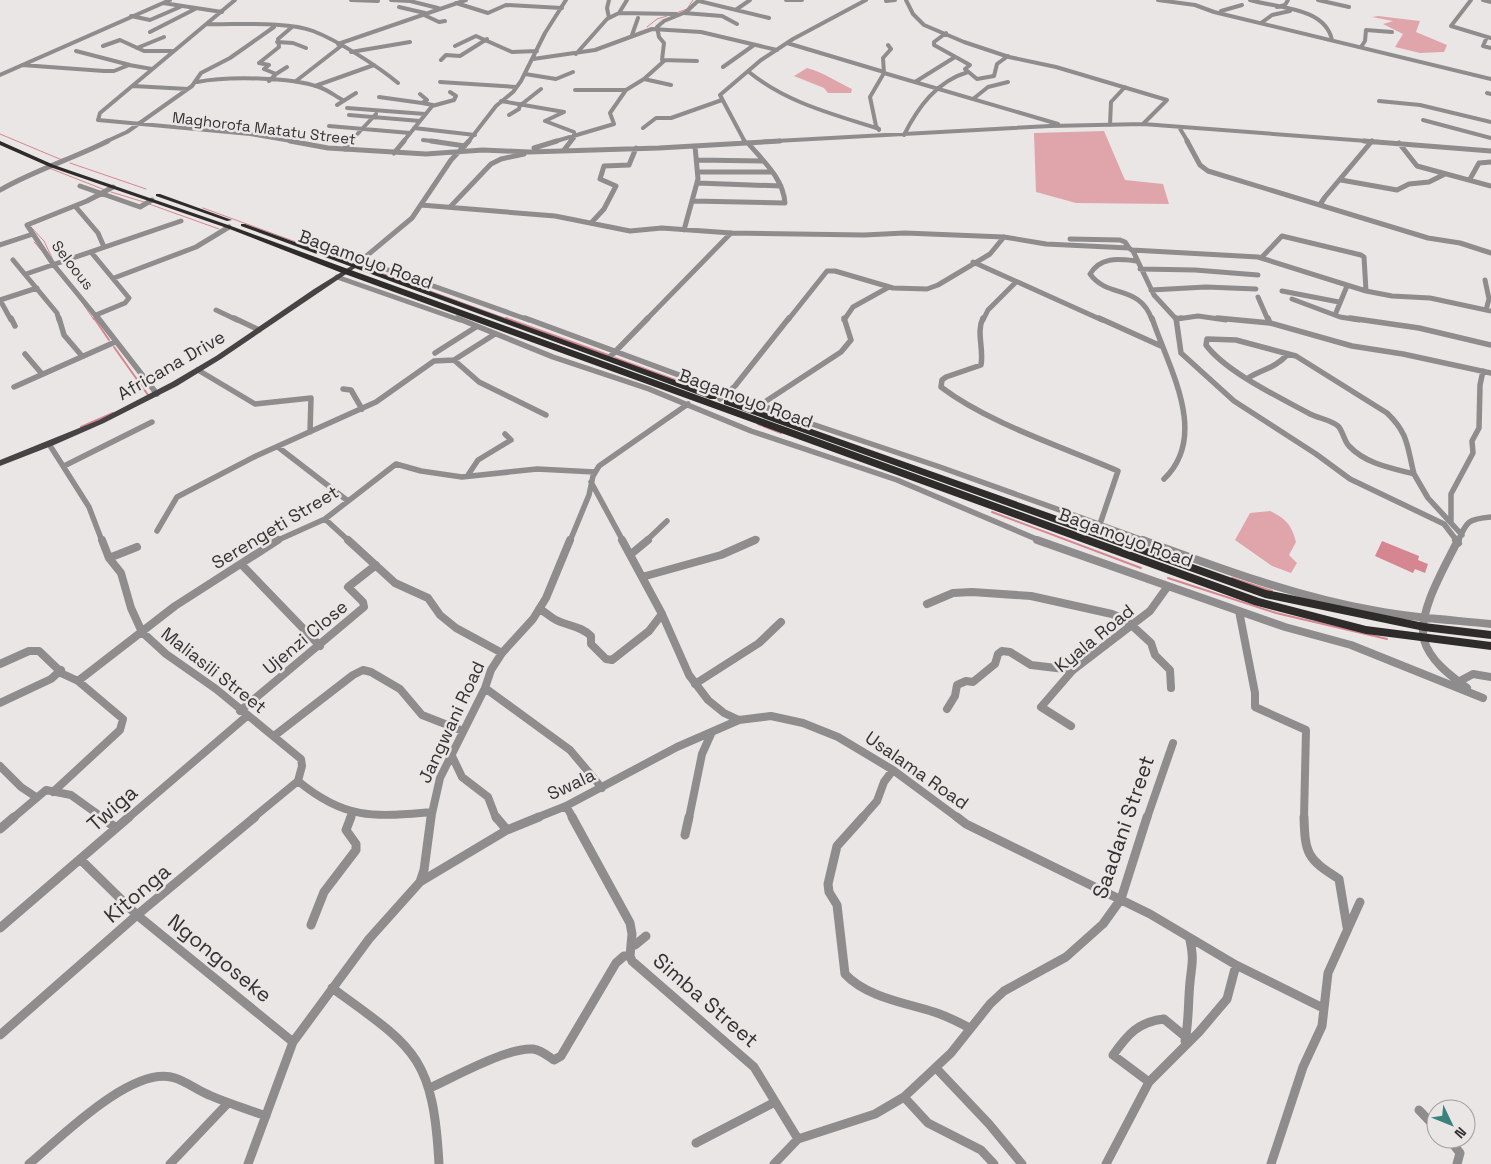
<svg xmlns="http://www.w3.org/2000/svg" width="1491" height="1164" viewBox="0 0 1491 1164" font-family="'Space Grotesk',sans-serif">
	<rect width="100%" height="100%" fill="#ebe6e6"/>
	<path fill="#e0a5ab" d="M1378,16L1420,21L1416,32L1447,45L1444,52L1420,53L1395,47L1403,34L1383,24L1393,21L1372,17Z
		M807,68C825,73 835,81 852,89L851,93H828L824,88L794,76Z
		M1104,131L1125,180L1163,184L1169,204L1076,203L1036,192L1034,133Z
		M1270,511C1285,518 1292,525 1296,542L1289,555L1297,563L1291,573L1272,566L1235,540L1250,513Z"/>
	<path fill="#d58690" d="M1382,541L1419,556L1418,560L1428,564L1425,573L1415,569L1413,573L1375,556Z"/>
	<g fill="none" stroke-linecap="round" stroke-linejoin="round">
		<path stroke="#d58690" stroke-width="1" d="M676,13L687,9L693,0
			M647,27L657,19L667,16
			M0,134L62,160
			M70,163L146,189
			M49,168L105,190
			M111,192L144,202
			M93,200L102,196
			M149,204L219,229
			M203,208L348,261
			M31,227L44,241L53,260
			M34,242L42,251
			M361,265L402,281
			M408,283L510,320
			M79,298L94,320"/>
		<path stroke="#d58690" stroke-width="2" d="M94,318L109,340
			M506,318L608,355
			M114,347L148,395
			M615,358L716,395
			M726,398L745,405
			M758,424L781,433
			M81,427L113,413
			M992,512L1141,568
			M1168,578L1276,613L1387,639
			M1232,578L1272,591"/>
		<path stroke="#8e8c8c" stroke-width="4" d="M235,0L100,113L98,120L250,134L297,142
			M351,0L378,1
			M391,0L410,1L438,8
			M609,0L607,8L609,18
			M786,0H802
			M906,0L913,14L924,25L964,42L1009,57L1056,67L1167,100L1143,124
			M1158,0L1195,5L1214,12L1491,79
			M1250,0C1277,8 1325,7 1332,40
			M1318,0L1349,7
			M1471,0L1451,26L1491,38
			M1483,0L1491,2
			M699,1L769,18
			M886,1L895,0
			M163,3L222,12
			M456,3L488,13L506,5L562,8
			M399,7L425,13
			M1277,7L1285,5L1288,0
			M737,9L750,0
			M1221,11L1242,5
			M619,13L676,14
			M684,13L722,16L737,24
			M422,14L439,22L445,21
			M131,16L150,20L180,7
			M1261,23L1272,15L1290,11
			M207,24C235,25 288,21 313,31C337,40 379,67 398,83
			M150,32L195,9
			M946,33L934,42V45L970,65L965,69L977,79L994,76L997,64L1008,56
			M632,35L638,18
			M1487,37L1483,46L1491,48
			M277,42L293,43L306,48
			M787,43L884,72
			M338,44L466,0
			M103,46L120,40L144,51H172
			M455,46L476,36L512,52L537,51
			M1361,47L1365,41L1366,30L1392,32
			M137,48L164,37
			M76,51L130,65
			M351,52L410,42
			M576,54L607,19L619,13L627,0
			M533,59L595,50L652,29L701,32L777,50
			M441,60L446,55L460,56L487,39
			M697,61L662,60L664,43L659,37L657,27L664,21L686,12L699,0
			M22,65L104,71H114L129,65L152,69
			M723,67L754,45
			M264,69L269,65L259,63L279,47L278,39L292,27
			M264,69L276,74L269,81
			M749,72C787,103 833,114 879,129
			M884,73L1058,124
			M276,74L287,67
			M525,74L556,79L573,72
			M0,75L170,0
			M644,79L671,85
			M296,81L341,46
			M197,82C227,76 291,77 319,87C328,90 335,96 343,100
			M440,82L516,87
			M915,82L955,57
			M133,86L188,89
			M315,86L374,65
			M575,90H626
			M1487,93L1491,94
			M379,97L422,103L427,100L420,94
			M973,99L988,87L1008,82
			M501,101L564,112L545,121
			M1379,101L1420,105L1491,122
			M522,104L541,89
			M337,105L356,93
			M432,106L454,100L456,96L450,92
			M347,108L425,114
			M349,115L420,121
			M509,115L519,109L520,104
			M1423,120L1491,138
			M545,121L574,132V138L570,142
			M1110,125L1111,102L1125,87
			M329,126L410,133
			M1179,127L1188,142
			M414,128L475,135
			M643,128L656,118H671L722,100
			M879,130L876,126L870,97L884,73L883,58L891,49L888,45
			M904,135C918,107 937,81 968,72
			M423,140L440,142
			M105,142L127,132L192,86L201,73L230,58L274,27
			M350,142L376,114
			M403,142L433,105L422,103
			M468,142L496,106L513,92L521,81L545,33L566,0
			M553,142L614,124L610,113L626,90L644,79L664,61
			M745,142L720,95L761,60L793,39L866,0
			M758,142L1050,126L1143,124L1380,142
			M1370,142L1372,141"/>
		<path stroke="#8e8c8c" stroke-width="5" d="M290,141L328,148L426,154L483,150L529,152L659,148L780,141
			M431,141L465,146
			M744,141L745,143
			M1187,141L1200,165L1208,171L1428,238L1460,243L1491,253
			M1364,141L1491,151
			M1399,143L1417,166L1491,186
			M534,148L557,141
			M344,149L351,141
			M564,150L571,141
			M394,153L404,141
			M697,160L762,161
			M698,172H772
			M1470,179L1479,163L1491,162
			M1341,180L1397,190L1409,184L1429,182L1445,174
			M697,183L781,186
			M80,186L140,207L152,200
			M0,190C35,170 72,159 108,141
			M693,201L785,203C783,178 763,161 748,143
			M421,205L555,216L630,231L662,228L731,233L864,235L905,233L1004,237L1046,244L1129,248L1133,251L1154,295L1177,320
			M75,206L98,233L104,247
			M451,206L491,164L501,159L524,154
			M1323,206L1321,203L1325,197L1372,141
			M592,222L604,209L616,186L600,179L604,166L629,165L636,148
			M684,230L698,179L695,146
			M1070,239L1120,240L1125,242L1129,248
			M0,245L33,234
			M1132,250L1258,257L1366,291L1392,296L1430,298L1491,311
			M91,252L129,298L125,303L96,315
			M1262,257L1282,236L1361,255L1364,257L1366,291
			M13,260L57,313L59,320
			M360,260L529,320
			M1137,261C1119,259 1101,256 1090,274C1108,299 1140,284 1152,320
			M973,262L1102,320
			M358,263L412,218L451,160L469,141
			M1140,269L1195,270L1258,275
			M26,274L181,221
			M337,277L460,320
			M114,278L196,247L229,227
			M1485,280L1489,299L1486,310
			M1151,290L1206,287L1256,289
			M1282,291L1339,302
			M1258,297L1268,320
			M1292,299L1340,317L1359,320
			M0,300L37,288
			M0,300L11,320
			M216,310L237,320
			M1335,315L1347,286
			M1177,319L1198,316L1226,320
			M99,320L53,264L27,225L87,201L113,187
			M646,320L731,233
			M788,320L827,271H835L893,288L927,289L938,285L990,254L1004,237
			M844,320L853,307L889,287
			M983,320L988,310L1016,282"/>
		<path stroke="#8e8c8c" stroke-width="5.5" d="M11,318L15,326
			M59,318L64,335L82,356
			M98,318L157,394
			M234,318L259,330
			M457,318L553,357L649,389L751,431L897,480L1041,541
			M525,318L806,422L940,467L1146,541
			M983,318C976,332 984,349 981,365L946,377L942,380L941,387C988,423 1063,447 1118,471L1100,524
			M1099,318L1161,346
			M1152,318C1168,367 1210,435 1164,479
			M1176,318L1181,353L1234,401L1316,454L1350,479L1444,524L1457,541
			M1217,318L1270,323L1352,346L1403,354L1491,373
			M1268,318L1270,323
			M1350,318L1419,328L1491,345
			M1177,319L1181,318
			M1207,339L1236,340L1296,356L1387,413C1409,434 1407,447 1414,474C1391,468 1366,464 1349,446C1344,441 1343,431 1338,426C1331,420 1318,418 1310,414C1279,397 1226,372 1206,345Z
			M435,353L476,327
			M25,354L42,374
			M609,358L648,318
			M454,360L479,382L546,415
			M198,370L255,404L311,398L310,432
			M1248,378C1265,368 1274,369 1288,354
			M14,387L115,342
			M343,389L351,390L362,409
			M720,399L735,386L789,318
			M760,405L841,352L851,340L844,318
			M49,444L89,507L102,541
			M278,447L348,501
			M64,466L152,422
			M1414,474L1428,498L1462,535
			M468,475L478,460L511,440L505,434
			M591,482L623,541
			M325,519L349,541
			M1451,521V494L1473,453L1472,441L1479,428L1480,385L1483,371
			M157,531L177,497L256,456L376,402L434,361L454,360L495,334
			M276,541L325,519L396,464L421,471L462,477L537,469L595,472
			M570,541L589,495L593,476L599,466L688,404
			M646,541L667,521
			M752,541L757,539
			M1458,541C1467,521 1468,519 1491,517"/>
		<path stroke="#8e8c8c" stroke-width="8" d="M102,540L109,558L121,573L131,608L142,632L166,654L216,689L301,759L302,766L298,781C345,820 374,817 432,812
			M348,540L395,583L428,598L440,615L456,628L502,653
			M622,540L662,614L689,675L708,700L724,713L739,720L771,716L803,723L838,737L893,770L958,818
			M1037,540L1285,627L1351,645L1483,698
			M1143,540C1219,568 1297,597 1377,611C1414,618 1453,620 1491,624
			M1456,540L1458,543
			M1458,540C1446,565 1417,612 1424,640C1430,661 1451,676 1467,688
			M630,555L648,540
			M109,558L137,547
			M242,565L320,646
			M642,577L721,555L755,540
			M927,604L953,593L972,592L1031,596L1112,614L1126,620L1151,643L1155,655L1170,670L1171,688
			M539,609C546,612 550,617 556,620C568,626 581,626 591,636V644L606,659L612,660L649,631L662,614
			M1239,611L1255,693V707L1306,730L1304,818
			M0,664L29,651H39L63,674L78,681L123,719L120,730L53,792
			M78,681L175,606L278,540
			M1458,682L1473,674L1491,677
			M695,684L759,643L781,622
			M485,688L570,750L602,788
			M0,703L51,679L61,670
			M947,709L955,696L957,685L966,681L973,682L995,664L998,654L1002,651L1010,652L1031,665L1073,670
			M240,711L364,607L363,602L348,587L376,565
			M1071,726L1041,707L1073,670L1150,611L1168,586
			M274,736L353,675L363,670L371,672L400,689L422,715L463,731
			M451,754L462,777L488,797L496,818
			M0,766L21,787L36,797
			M566,806L573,818
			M13,818L46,790L71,795L103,818
			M128,818L247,716
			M253,818L298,781
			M350,818L352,814
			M431,818L440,778L485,688L491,670L502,653L533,619L546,598L570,540
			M536,818L566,806L677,747L739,720
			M689,818L702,754L711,734
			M862,818L877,801L884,782L893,770
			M1147,818L1173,743"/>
		<path stroke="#8e8c8c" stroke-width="9" d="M101,817L116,828
			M496,817L507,830
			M572,817L630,923L632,934L630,956L632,961L754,1067L798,1139
			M863,817L837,846L828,884L829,892L837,905L845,974C866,997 906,1003 934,1012C947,1016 958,1022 970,1028
			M957,817L966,824L1150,914L1236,965L1323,1008
			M1304,817C1305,854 1307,859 1339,879L1347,927
			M0,829L14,817
			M685,835L689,817
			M80,859L137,915L293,1042
			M420,882L507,830L539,817
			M311,925L324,892L356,850V844L346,830L351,817
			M0,928L129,817
			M635,945L646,936
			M332,988C415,1048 433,1056 439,1164
			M0,1035L137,915L255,817
			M1185,1041C1189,1021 1188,1002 1190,982C1192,963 1194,960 1190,940
			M936,1068L989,1124L1022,1164
			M1149,1082L1113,1055C1128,1034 1138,1022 1164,1019L1187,1038
			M430,1088C454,1077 508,1047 533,1049C541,1050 548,1056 554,1060L561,1056L616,963L624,956H630
			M904,1097L928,1123L981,1150L994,1164
			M1419,1110L1436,1128
			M1449,1139L1460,1153L1457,1164
			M696,1143L775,1102
			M29,1164C60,1138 133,1064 175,1078C187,1082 197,1090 209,1095C227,1103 247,1109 266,1116
			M170,1164L228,1103
			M248,1164L293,1042L369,939L420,882L424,870L431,817
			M774,1164L798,1139L875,1114L904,1097L951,1053L990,1004L1004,991L1066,957L1103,924L1121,899L1147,817
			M1106,1164L1149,1082L1199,1032L1227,999L1236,965
			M1271,1164L1303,1067L1322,1026L1328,973L1360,902"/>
		<path fill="#474344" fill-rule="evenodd" d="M356,263L359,265L358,266L221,359L177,386L104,423L54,445L0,466V460L99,420L172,382L216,356L314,289Z"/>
		<path fill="#2e2b2b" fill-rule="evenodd" d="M0,141L54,165L231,226L348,269L1259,598L1366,626L1491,642V650L1366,634L1254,605L342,273L227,228L50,167L0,145Z
			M156,194H160L232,220L227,221L156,196Z
			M241,224H245L716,395L717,397L716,399H710L241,226Z
			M727,399L1266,590L1424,623L1491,631V639L1424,631L1265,598L724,404V400Z"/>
	</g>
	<g text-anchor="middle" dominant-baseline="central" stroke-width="5" stroke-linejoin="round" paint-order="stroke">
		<g font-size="15" fill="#333232" stroke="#ebe6e6">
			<text transform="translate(264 128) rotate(7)">Maghorofa Matatu Street</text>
			<text transform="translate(73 265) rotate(52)">Seloous</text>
		</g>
		<g font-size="18" fill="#333232" stroke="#ebe6e6">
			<text transform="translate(366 259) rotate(20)">Bagamoyo Road</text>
			<text transform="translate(171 365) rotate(-30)">Africana Drive</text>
			<text transform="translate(746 398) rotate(20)">Bagamoyo Road</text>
			<text transform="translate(275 527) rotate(-31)">Serengeti Street</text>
			<text transform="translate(1126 537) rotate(20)">Bagamoyo Road</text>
			<text transform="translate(305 637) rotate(-40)">Ujenzi Close</text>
			<text transform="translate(1094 638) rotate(-39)">Kyala Road</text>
			<text transform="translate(214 670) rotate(38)">Maliasili Street</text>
			<text transform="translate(451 722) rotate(-65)">Jangwani Road</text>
			<text transform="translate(917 770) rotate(35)">Usalama Road</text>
			<text transform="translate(571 784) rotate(-25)">Swala</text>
		</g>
		<g font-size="21" fill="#333232" stroke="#ebe6e6">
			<text transform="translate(112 808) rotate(-41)">Twiga</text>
			<text transform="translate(1123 827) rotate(-71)">Saadani Street</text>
			<text transform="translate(137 893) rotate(-40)">Kitonga</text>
			<text transform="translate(220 958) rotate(39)">Ngongoseke</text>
			<text transform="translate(706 1000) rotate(41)">Simba Street</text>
		</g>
	</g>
	<g transform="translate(1451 1124) rotate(133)"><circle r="24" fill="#ebe6e6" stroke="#a19e9e"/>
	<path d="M0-4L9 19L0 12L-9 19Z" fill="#3a8280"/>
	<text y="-8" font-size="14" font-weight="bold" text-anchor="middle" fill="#333232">N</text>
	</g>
</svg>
